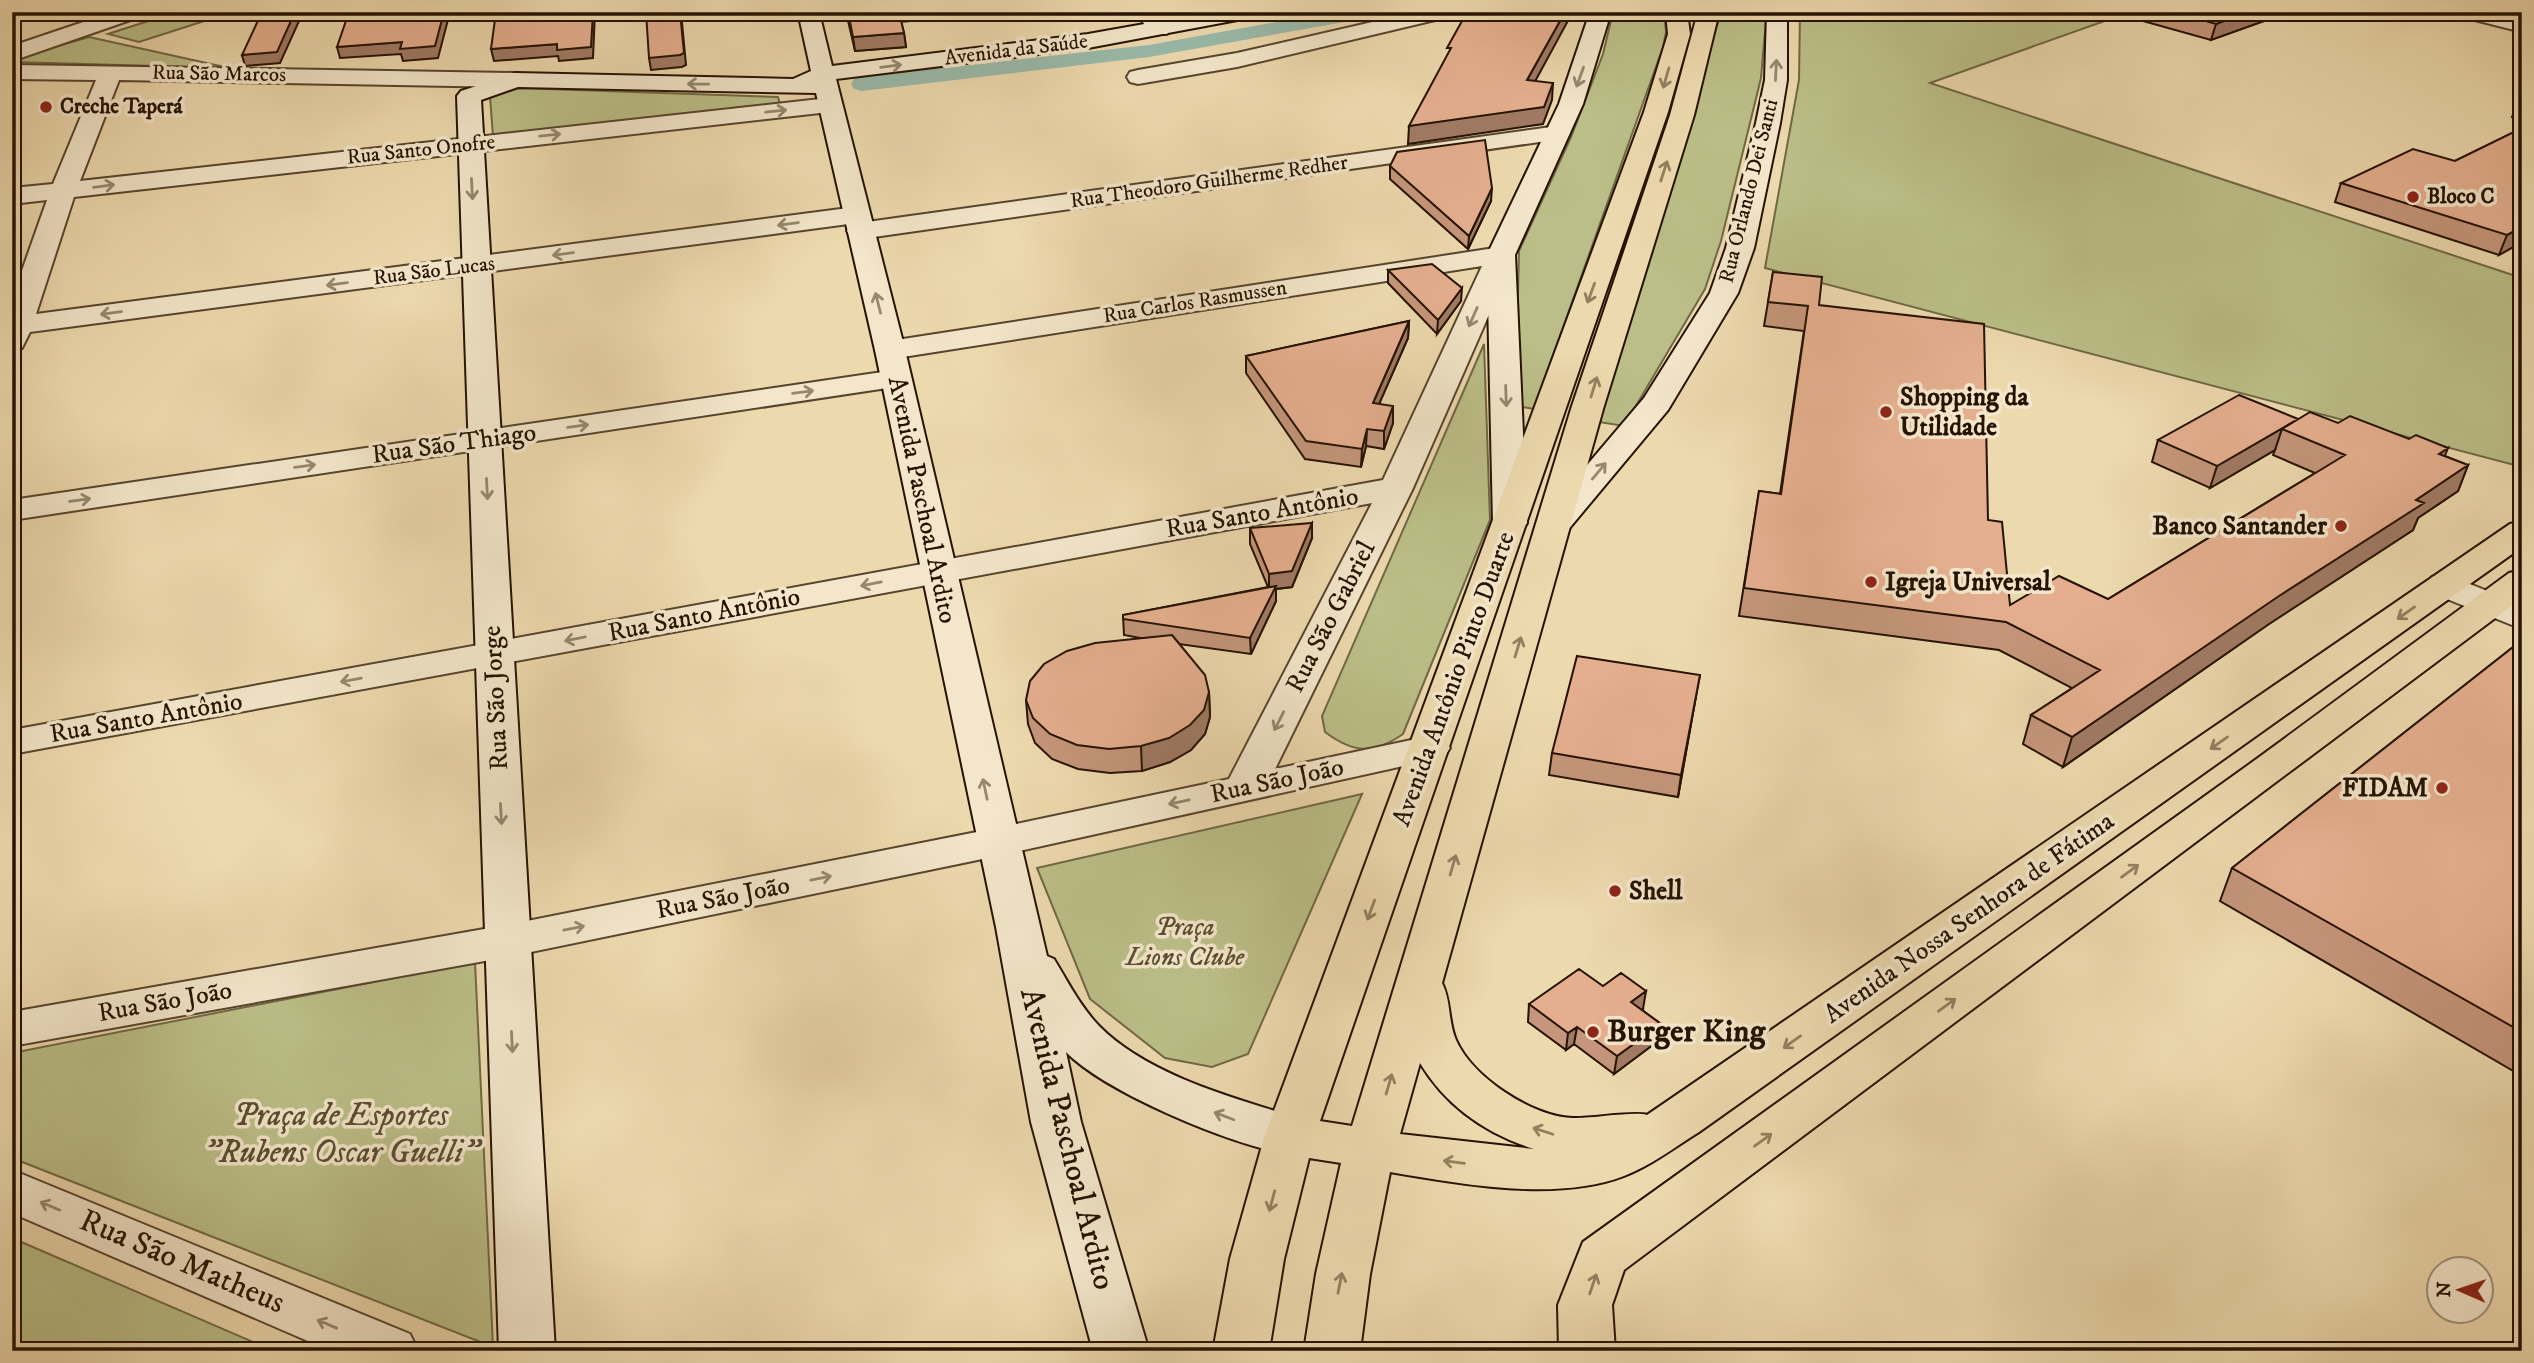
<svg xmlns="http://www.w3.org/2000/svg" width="2534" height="1363" viewBox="0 0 2534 1363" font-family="'IM FELL DW Pica',serif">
	<rect width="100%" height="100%" fill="#edd9ae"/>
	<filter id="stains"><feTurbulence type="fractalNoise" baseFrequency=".00286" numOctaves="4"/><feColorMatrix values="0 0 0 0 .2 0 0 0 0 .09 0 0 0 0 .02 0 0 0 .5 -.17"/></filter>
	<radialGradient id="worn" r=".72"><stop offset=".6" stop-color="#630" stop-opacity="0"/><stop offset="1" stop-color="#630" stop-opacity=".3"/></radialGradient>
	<path fill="#bbbe88" stroke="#706844" stroke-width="2" d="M176,12H212L223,15L139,42L108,34Z
		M1613,12H1664L1666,32L1663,47L1534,409L1522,407L1517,338L1519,251L1571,137L1603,54Z
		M1721,12H1765L1766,19L1761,78L1721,241L1705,289L1624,426L1599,422Z
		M1800,12H2130L1930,83L2522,278V467L1765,268L1799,80Z
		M89,37L229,68L12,62V59Z
		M518,88L778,97L780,104L493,136L490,97Z
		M1484,344L1490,520L1403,734C1373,755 1353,753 1325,732L1322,716Z
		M1362,794L1248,1054L1212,1067L1165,1058L1090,999L1037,868Z
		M475,962L493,1347L12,1158V1053Z
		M12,1238L274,1351H12Z"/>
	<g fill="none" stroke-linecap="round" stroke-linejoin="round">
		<path fill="#99baaa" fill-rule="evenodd" d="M1332,12H1377L1367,18L1149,57L862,91L854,89L851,84L854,79L862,77L1149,45Z"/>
		<g stroke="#57442c" stroke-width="4">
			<path id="minor" d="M113,12H145L142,16L12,61V46Z
				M1136,12H1157L1170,29L1167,34H1151Z
				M1416,12H1455L1452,16L1237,67L1138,84L1130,82L1127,77L1130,72L1138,70L1237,53Z
				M2456,12H2492L2522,20V32L2459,16Z
				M12,65L516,73L524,75L527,80L524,85L516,87L119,80L80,181L829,98L837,100L841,105L837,110L829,112L74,197L36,314L856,207L865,209L869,215L865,221L856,223L30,332L22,348L12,351V299L47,200L12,204V188L53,184L96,80L12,79Z
				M1558,126L1567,128L1570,133L1567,138L860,239L851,237L847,231L851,225L860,223Z
				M1501,247L1511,249L1515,255L1413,488L1275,769L1430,736L1444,739L1450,748L1444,757L997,856L507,957L12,1046V1012L507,925L997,828L1229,779L1372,503L12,754V730L1383,480L1482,266L890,359L879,356L875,350L879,344L890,341Z
				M896,370L907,373L911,379L907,385L12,520V500Z
				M2445,574L2522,605V629L2432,593L2427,585L2432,577Z
				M12,1170L410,1334L418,1351H331L12,1213Z"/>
		</g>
		<g stroke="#251200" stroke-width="4">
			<path id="secondary" d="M798,12H819L832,66L1088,34L1212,12H1258L1255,16L1248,18L1088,48L836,79L905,350L1047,956L1054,959C1068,982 1080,1006 1099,1026C1149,1077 1241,1100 1308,1121L1315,1135L1308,1149C1301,1151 1294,1155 1287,1154C1231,1145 1105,1092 1066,1052L1081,1122L1149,1351H1093L1031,1122L996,927L875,350L816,93L518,87L481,100L555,1351H499L457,96L461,91L516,73L793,79L811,71Z
				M1590,12H1611L1583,104L1515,255L1527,523L1522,530L1510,533L1498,530L1493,523L1487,255L1559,104Z
				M1767,12H1787V80L1780,123L1754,248L1738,293L1668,410L1567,531L1555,534L1543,531L1538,524L1543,517L1644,398L1710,293L1726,248L1756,123L1765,80Z"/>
		</g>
		<g stroke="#251200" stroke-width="4">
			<path id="primary" d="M1666,12H1687L1690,34L1668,112L1320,1121L1352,1126L1571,409L1670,115L1698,12H1719L1694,115L1603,409L1442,983C1451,1000 1448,1022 1456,1040C1473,1078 1532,1116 1572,1118C1591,1119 1634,1111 1647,1115L2510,524L2522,521V547L1699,1132C1675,1147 1650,1166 1624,1176C1557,1202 1460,1184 1390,1172L1370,1274L1360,1351H1304L1316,1274L1341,1163L1309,1158L1284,1259L1269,1351H1213L1230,1259L1265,1135L1644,112L1668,34ZM1420,1063C1446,1106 1486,1134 1534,1149L1400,1134Z
				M2522,570V598L1624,1270L1612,1305L1615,1351H1559L1558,1305L1583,1242L2258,758L2509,573Z"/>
		</g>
		<use href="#minor" fill="#f3e6ca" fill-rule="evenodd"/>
		<use href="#secondary" fill="#f3e6ca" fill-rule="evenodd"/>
		<use href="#primary" fill="#edd9ae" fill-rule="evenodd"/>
	</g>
	<path fill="#c5967b" stroke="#251200" stroke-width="2" d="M846,12H936V19L901,21L904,33L906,47L855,51Z
		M2145,12H2266L2264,21L2211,40L2143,21Z
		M2522,98V119L2512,117L2519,99Z
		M2522,128V242L2499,255L2335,202L2341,183L2455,161Z
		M1390,166L1491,201L1468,249L1390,179Z
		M1388,270L1461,301L1437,334L1388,283Z
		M1773,272L1819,305L1988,520L2010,605L2108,599L2315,473L2273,455L2275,450L2210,488L2152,462L2158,440L2298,419L2338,423L2445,456L2468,465L2458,491L2418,518L2413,530L2269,624L2063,767L2023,744L2031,715L2072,688L1999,650L1739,616L1759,491L1780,494L1804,331L1764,326Z
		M1409,321L1408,338L1379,404L1393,423L1384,449L1366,446L1361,467L1305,459L1246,373V356Z
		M1250,528L1312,538L1292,587L1276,589V601L1251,654L1179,644L1209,692L1210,717L1205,734L1191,750L1170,762L1142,771L1110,773L1078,769L1052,759L1035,743L1028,724L1026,700L1140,638L1124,635L1123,615L1268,587L1250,544Z
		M2522,640V1076L2220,901L2232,868Z
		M1696,696L1678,797L1549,775L1552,753Z
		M1603,986L1643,1009L1642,1010L1661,1024L1658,1041L1614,1074L1574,1044L1566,1050L1528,1022L1529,1004Z"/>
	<path fill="#a07a64" stroke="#251200" stroke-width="2" d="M295,12H298L300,19L280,63L245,66L242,55Z
		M444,12H450L438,58L403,61L401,54L340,58L337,47L402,42Z
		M593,12H595L593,58L559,61L558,56L494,61L491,49L557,44Z
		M680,12H681L686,65L682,67L651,70L649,58Z
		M898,12H936V19L899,22Z
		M1565,12H1570V17L1526,98L1527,80Z
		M2247,12H2266L2264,21L2211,40L2216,24Z
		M904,33L906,47L855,51L853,37Z
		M1553,83L1552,100L1543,124L1408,144L1409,126Z
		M1492,188L1491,201L1468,249L1469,236Z
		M2522,227V242L2499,255L2507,235Z
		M1462,288L1461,301L1437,334L1438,320Z
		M1409,321L1408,338L1372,420L1373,403Z
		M1393,406V423L1384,449V431Z
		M2298,419L2282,429L2275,450L2210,488L2217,466Z
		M1367,429L1366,446L1361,467L1362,449Z
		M2448,448L2438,474L2439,454Z
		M2468,465L2458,491L2418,518L2413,530L2269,624L2063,767L2072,737L2416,500Z
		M1312,523V538L1292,587L1276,589V601L1251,654L1250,638L1269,590V574Z
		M1700,675L1696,696L1678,797L1681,775Z
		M1209,692L1210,717L1205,734L1191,750L1170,762L1142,771L1141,746Z
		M1646,991L1643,1009L1628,1020L1631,1002Z
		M1661,1024L1658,1041L1614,1074L1617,1056Z
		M1577,1027L1574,1044L1566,1050L1568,1033Z"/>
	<path fill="#e5af8f" stroke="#251200" stroke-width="2" d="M262,12H295L277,52L242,55Z
		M349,12H444L435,46L400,49L402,42L337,47Z
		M496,12H593L591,47L557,50V44L491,49Z
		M646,12H680L684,53L680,55L649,58Z
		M848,12H899L904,33L853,37Z
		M1467,12H1565L1527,80L1553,83L1544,107L1409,126L1451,48H1447Z
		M2174,12H2247L2216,24Z
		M2522,128V227L2507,235L2341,183L2413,149L2455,161Z
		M1485,140L1492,188L1469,236L1390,166L1397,152Z
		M1432,264L1462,288L1438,320L1388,270Z
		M1773,272L1822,277L1819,305L1984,324L1988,520L2002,522L2010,605L2059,576L2108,599L2345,455L2282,429L2310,412L2338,423L2350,416L2409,439L2416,435L2448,448L2439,454L2468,465L2416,500L2424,503L2279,596L2072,737L2031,715L2100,670L2006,622L1744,588L1759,491L1781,494L1808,306L1768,302Z
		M1409,321L1373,403L1393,406L1384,431L1367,429L1362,449L1306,441L1246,356Z
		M2239,395L2298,419L2217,466L2158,440Z
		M1312,523L1292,571L1269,574L1250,528Z
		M1276,586L1250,638L1123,619V615Z
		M1172,635L1205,675L1209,692L1204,710L1190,725L1169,738L1141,746L1109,749L1077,745L1050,734L1033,718L1026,700L1030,681L1044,664L1067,651L1095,643Z
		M2522,640V1032L2232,868Z
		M1577,656L1700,675L1681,775L1552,753Z
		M1579,969L1603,986L1621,973L1646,991L1631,1002L1661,1024L1617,1056L1577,1027L1568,1033L1529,1004Z"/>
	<defs><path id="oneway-shaft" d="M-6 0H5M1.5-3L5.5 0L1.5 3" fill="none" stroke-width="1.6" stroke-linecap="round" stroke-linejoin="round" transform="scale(1.75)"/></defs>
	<g stroke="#96876f">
		<use href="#oneway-shaft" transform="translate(891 66) rotate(-7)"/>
		<use href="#oneway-shaft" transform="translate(1776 70) rotate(-87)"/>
		<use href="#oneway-shaft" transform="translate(1580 77) rotate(110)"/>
		<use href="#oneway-shaft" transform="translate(698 84) rotate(-179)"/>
		<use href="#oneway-shaft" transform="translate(776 111) rotate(-6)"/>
		<use href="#oneway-shaft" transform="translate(550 135) rotate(-6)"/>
		<use href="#oneway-shaft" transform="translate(104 186) rotate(-7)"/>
		<use href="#oneway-shaft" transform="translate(472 189) rotate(87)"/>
		<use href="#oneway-shaft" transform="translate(788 224) rotate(172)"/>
		<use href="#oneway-shaft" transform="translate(563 254) rotate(172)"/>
		<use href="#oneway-shaft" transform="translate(337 284) rotate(173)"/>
		<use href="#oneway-shaft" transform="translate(878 303) rotate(-104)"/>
		<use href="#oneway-shaft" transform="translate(111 313) rotate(173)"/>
		<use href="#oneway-shaft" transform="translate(1473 317) rotate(114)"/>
		<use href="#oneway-shaft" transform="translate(803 392) rotate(-8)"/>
		<use href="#oneway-shaft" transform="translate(1506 396) rotate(88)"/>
		<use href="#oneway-shaft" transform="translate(578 426) rotate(-8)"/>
		<use href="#oneway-shaft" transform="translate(305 466) rotate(-8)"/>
		<use href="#oneway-shaft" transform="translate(1599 471) rotate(-50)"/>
		<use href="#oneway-shaft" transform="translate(487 489) rotate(87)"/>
		<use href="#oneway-shaft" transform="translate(80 500) rotate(-8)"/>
		<use href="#oneway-shaft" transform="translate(871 584) rotate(169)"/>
		<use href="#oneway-shaft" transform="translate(575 639) rotate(169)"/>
		<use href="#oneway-shaft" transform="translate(351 680) rotate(170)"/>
		<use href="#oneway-shaft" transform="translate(1279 721) rotate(117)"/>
		<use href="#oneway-shaft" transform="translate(985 789) rotate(-102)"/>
		<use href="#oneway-shaft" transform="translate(1179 802) rotate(168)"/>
		<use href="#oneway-shaft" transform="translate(501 814) rotate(87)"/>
		<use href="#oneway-shaft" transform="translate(821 878) rotate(-11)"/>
		<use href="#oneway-shaft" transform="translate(574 928) rotate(-11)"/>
		<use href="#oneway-shaft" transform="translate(512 1042) rotate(87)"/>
		<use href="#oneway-shaft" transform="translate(1224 1116) rotate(-159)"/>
		<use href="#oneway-shaft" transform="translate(50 1206) rotate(-157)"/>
		<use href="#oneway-shaft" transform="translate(327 1324) rotate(-157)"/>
	</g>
	<g stroke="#937f60">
		<use href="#oneway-shaft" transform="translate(1666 78) rotate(106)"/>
		<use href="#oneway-shaft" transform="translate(1664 171) rotate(-72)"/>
		<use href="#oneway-shaft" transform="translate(1591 293) rotate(110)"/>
		<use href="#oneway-shaft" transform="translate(1594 387) rotate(-73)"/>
		<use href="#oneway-shaft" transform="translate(2406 613) rotate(145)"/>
		<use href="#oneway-shaft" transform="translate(1518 647) rotate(-73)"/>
		<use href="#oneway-shaft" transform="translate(2219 743) rotate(145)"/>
		<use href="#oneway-shaft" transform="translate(1453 865) rotate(-74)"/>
		<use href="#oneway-shaft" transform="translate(2130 871) rotate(-36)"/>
		<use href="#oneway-shaft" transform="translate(1371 910) rotate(110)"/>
		<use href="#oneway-shaft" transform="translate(1947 1005) rotate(-36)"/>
		<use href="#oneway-shaft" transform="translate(1792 1042) rotate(145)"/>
		<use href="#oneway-shaft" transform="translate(1389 1084) rotate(-74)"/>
		<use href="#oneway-shaft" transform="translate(1543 1131) rotate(-162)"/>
		<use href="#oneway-shaft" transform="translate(1763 1140) rotate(-36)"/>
		<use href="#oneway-shaft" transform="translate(1454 1162) rotate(-173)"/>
		<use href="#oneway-shaft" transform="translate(1272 1201) rotate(105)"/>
		<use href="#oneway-shaft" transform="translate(1340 1283) rotate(-79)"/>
		<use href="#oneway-shaft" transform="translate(1593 1284) rotate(-71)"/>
	</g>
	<g fill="#8f2418" stroke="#f3e6ca" stroke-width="2.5">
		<circle cx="46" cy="107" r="7"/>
		<circle cx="2413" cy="197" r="7"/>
		<circle cx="1886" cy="412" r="7"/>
		<circle cx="2341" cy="526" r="7"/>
		<circle cx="1871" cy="582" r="7"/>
		<circle cx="2442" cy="788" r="7"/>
		<circle cx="1615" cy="891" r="7"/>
		<circle cx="1593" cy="1032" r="7"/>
	</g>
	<g text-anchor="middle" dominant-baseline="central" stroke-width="7" stroke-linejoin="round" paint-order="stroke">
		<g font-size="21" fill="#251200" stroke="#f3e6ca">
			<text transform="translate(1016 50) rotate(-7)">Avenida da Saúde</text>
			<text transform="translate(219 74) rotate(1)">Rua São Marcos</text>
			<text transform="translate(421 150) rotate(-6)">Rua Santo Onofre</text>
			<text transform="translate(1209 182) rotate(-8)">Rua Theodoro Guilherme Redher</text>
			<text transform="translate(1749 191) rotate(-76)">Rua Orlando Dei Santi</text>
			<text transform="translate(434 271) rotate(-7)">Rua São Lucas</text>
			<text transform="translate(1195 302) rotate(-9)">Rua Carlos Rasmussen</text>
		</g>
		<g font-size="21" font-weight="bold" fill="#251200" stroke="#f3e6ca" text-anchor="start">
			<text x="60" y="107">Creche Taperá</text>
			<text x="2427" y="197">Bloco C</text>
		</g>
		<g font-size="26" font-weight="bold" fill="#251200" stroke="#f3e6ca" text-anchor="start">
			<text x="1900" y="397">Shopping da<tspan x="1900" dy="30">Utilidade</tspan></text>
			<text x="2327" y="526" text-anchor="end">Banco Santander</text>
			<text x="1885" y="582">Igreja Universal</text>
			<text x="2428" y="788" text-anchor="end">FIDAM</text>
			<text x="1629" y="891">Shell</text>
		</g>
		<g font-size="26" fill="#251200" stroke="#f3e6ca">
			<text transform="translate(454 444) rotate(-8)">Rua São Thiago</text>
			<text transform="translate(922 500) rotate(78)">Avenida Paschoal Ardito</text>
			<text transform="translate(1262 513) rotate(-10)">Rua Santo Antônio</text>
			<text transform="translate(704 615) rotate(-11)">Rua Santo Antônio</text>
			<text transform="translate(1331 617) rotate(-63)">Rua São Gabriel</text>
			<text transform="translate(1454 679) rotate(-70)">Avenida Antônio Pinto Duarte</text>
			<text transform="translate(496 698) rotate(-93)">Rua São Jorge</text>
			<text transform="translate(146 718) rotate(-10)">Rua Santo Antônio</text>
			<text transform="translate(1277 781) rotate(-12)">Rua São João</text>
			<text transform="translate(723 898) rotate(-11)">Rua São João</text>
			<text transform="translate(1969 918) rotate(-35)">Avenida Nossa Senhora de Fátima</text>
			<text transform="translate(165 1002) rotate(-10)">Rua São João</text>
		</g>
		<g font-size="26" font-style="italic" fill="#5a4e30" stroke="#f3e6ca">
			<text x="1185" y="927">Praça<tspan x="1185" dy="30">Lions Clube</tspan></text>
		</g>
		<g font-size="32" font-weight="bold" fill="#251200" stroke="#f3e6ca" text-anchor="start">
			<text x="1607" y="1032">Burger King</text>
		</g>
		<g font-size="32" font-style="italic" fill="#5a4e30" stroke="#f3e6ca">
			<text x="341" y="1116">Praça de Esportes<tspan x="341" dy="37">"Rubens Oscar Guelli"</tspan></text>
		</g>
		<g font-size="32" fill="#251200" stroke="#f3e6ca">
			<text transform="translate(1067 1139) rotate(76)">Avenida Paschoal Ardito</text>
			<text transform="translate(182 1262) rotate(23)">Rua São Matheus</text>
		</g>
	</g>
	<rect width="2534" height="1363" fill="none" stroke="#edd9ae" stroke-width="42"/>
	<rect x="14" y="14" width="2506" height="1335" fill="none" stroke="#251200" stroke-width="3.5"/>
	<rect x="21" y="21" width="2492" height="1321" fill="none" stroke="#251200" stroke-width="2"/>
	<g transform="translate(2460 1290) rotate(272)"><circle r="33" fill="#f3e6ca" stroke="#a19179" stroke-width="2"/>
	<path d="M0-5L12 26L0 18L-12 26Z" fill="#8f2418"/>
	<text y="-10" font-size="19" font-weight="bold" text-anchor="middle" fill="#251200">N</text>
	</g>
	<rect width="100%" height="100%" filter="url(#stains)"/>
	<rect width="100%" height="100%" fill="url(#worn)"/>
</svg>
